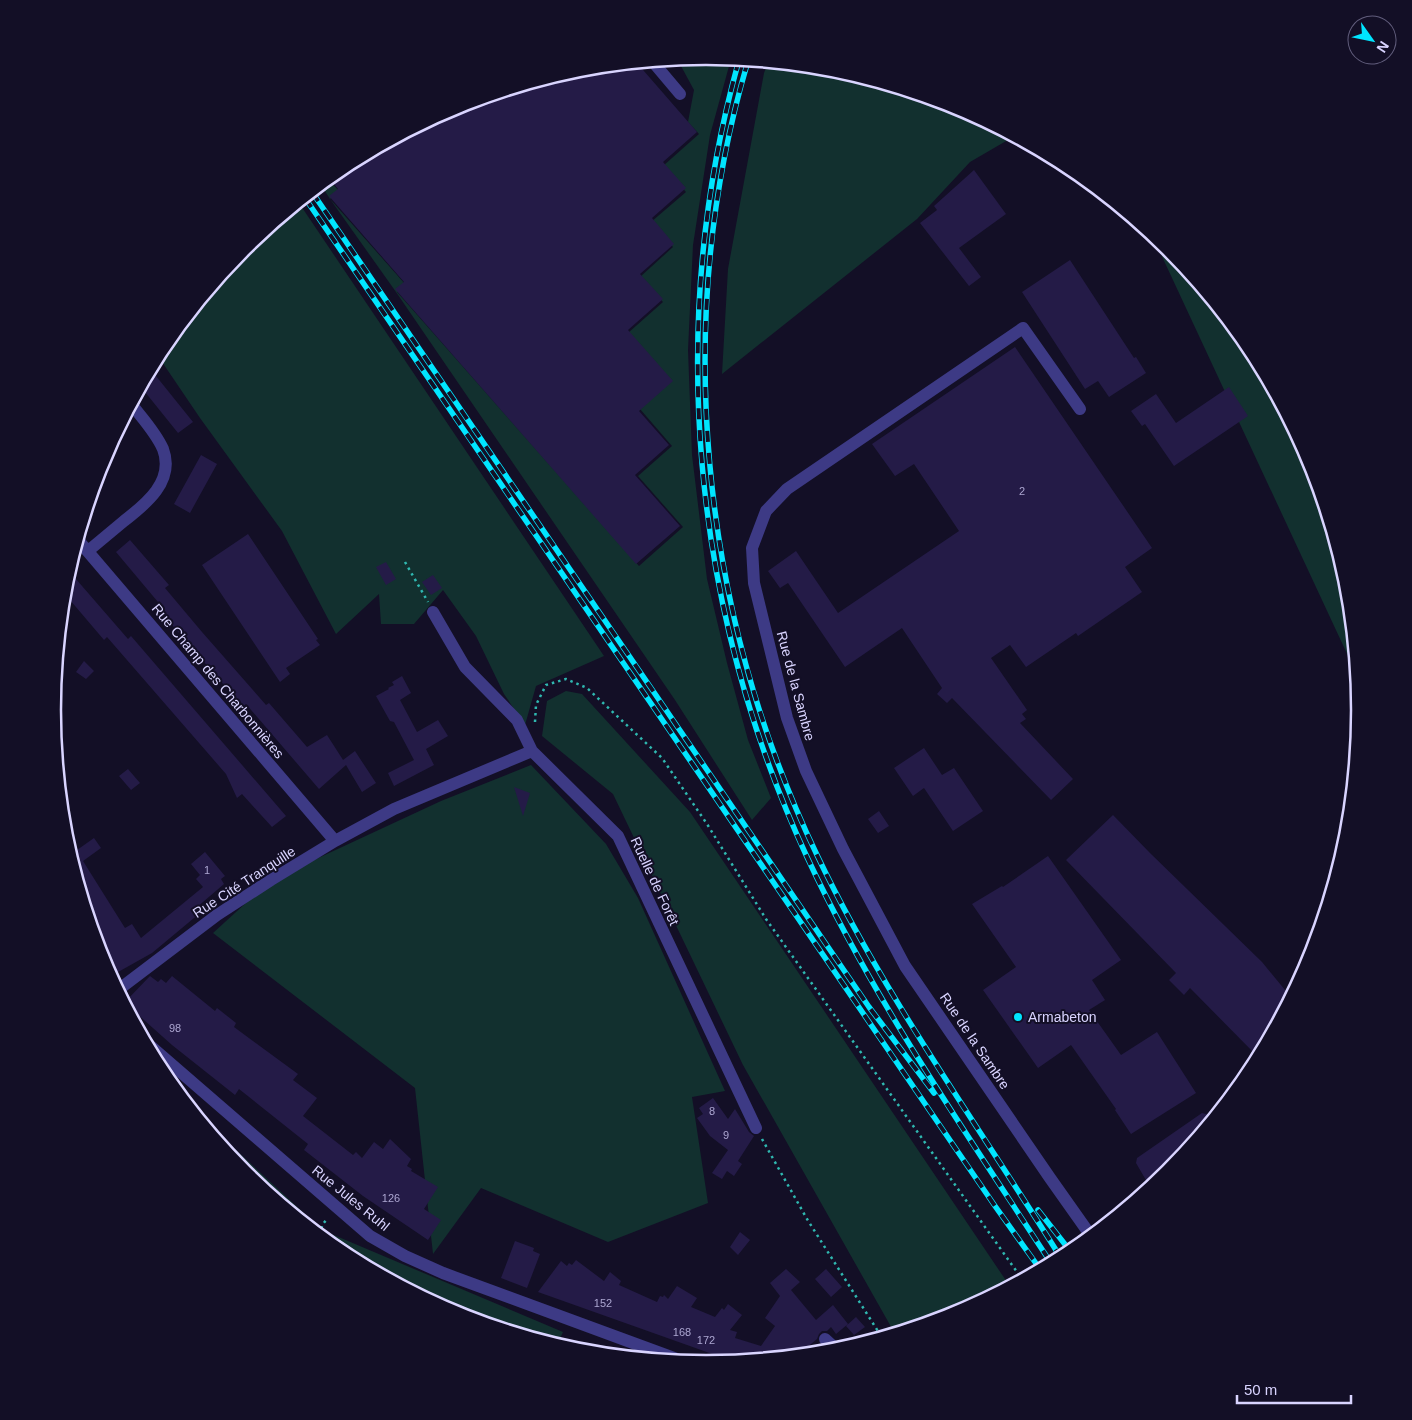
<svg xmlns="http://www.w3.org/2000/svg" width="1412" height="1420" viewBox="0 0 1412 1420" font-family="Helvetica,sans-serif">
	<rect width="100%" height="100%" fill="#130f26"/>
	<path fill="#12302f" d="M706,57L731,59L710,135L693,245L688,350L692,455L707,579L727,663L748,740L771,798L752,820L675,700L396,292L330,199L321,185L328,179L339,191L330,199L405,284L397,292L639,566L683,527L638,476L672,446L640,409L628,333L663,302L640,277L673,247L651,222L686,192L663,166L699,134L688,122L694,90L681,66L683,59Z
		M768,63L834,69L956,106L1013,137L970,162L917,219L722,374L728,269L764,73Z
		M299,203L604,656L536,686L525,725L504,694L476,636L443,590L414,624H381L379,594L336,634L282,531L200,418L158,356L163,347L244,248Z
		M1152,235L1168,248L1250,347L1310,460L1347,583L1356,673Z
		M566,691L582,694L690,812L1009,1285L956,1314L894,1332L743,1065L613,794L542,736L547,701Z
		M531,765L606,844L638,898L725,1091L692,1097L708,1203L608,1242L481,1188L433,1254L415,1088L213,933L271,880L441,801Z
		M193,1110L322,1230L563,1332L557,1345L456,1314L343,1253L244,1172Z"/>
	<path fill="#241b47" d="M637,63L697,132L663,162L686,188L652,218L674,244L640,274L663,299L628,330L673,381L639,411L669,445L635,475L680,526L636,564L395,289L404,282L329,196L338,189L329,178L343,166L456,106L579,69Z
		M974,170L1006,214L959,248L981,277L969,286L920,223L937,210L934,206Z
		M1070,260L1134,358L1136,357L1146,373L1109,397L1098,381L1085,389L1022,292Z
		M1015,347L1152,548L1125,567L1142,592L1078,636L1076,633L1026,667L1010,645L991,658L1027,710L1022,714L1026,719L1020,723L1073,779L1051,800L952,698L947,703L937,694L942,688L902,628L845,667L788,583L780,588L768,571L796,551L838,613L959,531L914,464L895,476L872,444Z
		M156,376L193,422L178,433L141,387Z
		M1229,387L1248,416L1174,466L1145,424L1142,426L1131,411L1156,394L1176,423Z
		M201,455L217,464L190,513L174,504Z
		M248,534L318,639L316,640L320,645L286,668L290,674L280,682L202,565Z
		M130,540L169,585L165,588L202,632L266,705L269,703L307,747L327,735L345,763L343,760L355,751L376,783L362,792L346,765L319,789L246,704L243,707L160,611L163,608L116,552Z
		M386,562L396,579L386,585L376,567Z
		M69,571L128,639L131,636L286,816L272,827L242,794L237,798L226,774L107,637L104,640L64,593Z
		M433,575L442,588L431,595L422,582Z
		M84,661L94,671L86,679L76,672Z
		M402,676L411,693L400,700L417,732L438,720L448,736L426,749L434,765L394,786L388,773L414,760L394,722L390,721L376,696L389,689L388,688L394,685L392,682Z
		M924,748L942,775L954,768L983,811L953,831L924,788L913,796L894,768Z
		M128,769L140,783L131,790L119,776Z
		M514,787L530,793L523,816Z
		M879,811L889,826L878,833L868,819Z
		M1113,815L1150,853L1262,962L1290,996L1258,1057L1190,988L1184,995L1169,980L1176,973L1066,860Z
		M94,838L101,848L83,861L125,928L132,924L141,938L203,887L196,879L200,875L191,864L205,852L225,876L221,879L224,884L196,908L200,913L152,953L111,976L102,960L66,841L69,839L77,850Z
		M1048,856L1121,960L1092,980L1105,1000L1089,1010L1121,1055L1157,1032L1196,1093L1131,1134L1115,1110L1116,1109L1071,1045L1038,1068L983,990L1016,967L972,904L1002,886L1003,887Z
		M150,976L158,982L161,979L166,983L172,976L215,1011L217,1008L231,1019L236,1023L234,1027L298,1074L293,1080L317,1098L303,1116L353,1155L356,1152L362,1158L374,1142L383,1149L390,1139L411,1159L407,1166L412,1169L411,1171L438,1187L424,1209L441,1220L428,1240L363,1196L304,1150L308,1144L239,1089L235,1095L172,1045L126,1004L125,1002Z
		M713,1098L728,1119L735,1109L749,1132L754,1136L738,1161L742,1164L734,1176L727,1171L722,1179L712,1173L728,1150L710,1136L697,1118L703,1114L699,1108Z
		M1202,1113L1214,1116L1168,1172L1150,1187L1136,1163L1137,1158Z
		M740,1232L750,1240L738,1255L730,1247Z
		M515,1241L534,1248L533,1251L540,1254L527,1288L501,1278Z
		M576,1260L604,1281L610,1272L621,1281L619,1285L657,1302L660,1296L663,1297L664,1295L668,1299L677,1286L697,1298L691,1307L715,1317L722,1308L724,1310L728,1304L742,1315L730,1330L737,1332L735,1338L761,1346L775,1326L765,1318L780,1296L770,1283L786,1269L800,1282L791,1290L816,1320L833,1305L848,1324L836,1334L831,1327L827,1331H822L819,1334L817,1339L799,1354L732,1361L538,1292L561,1261L567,1266L569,1263L572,1265Z
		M826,1269L842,1287L831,1297L815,1279Z
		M856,1317L865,1327L854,1335L846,1326Z"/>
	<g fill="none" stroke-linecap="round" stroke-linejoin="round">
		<path stroke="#2fb8b0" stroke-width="2.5" stroke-dasharray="2.5 4" stroke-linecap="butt" d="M405,562L428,602
			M535,722L536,705L546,685L566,679L587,688L662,758L707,824L766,919L1022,1279
			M762,1139L807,1219L881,1336
			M321,1235L322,1225L328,1218"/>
		<path stroke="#3d3a85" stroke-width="12" d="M653,62L680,94
			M1080,409L1023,328L787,489L766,511L752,548L754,583L787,718L806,771L843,849L905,966L1050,1178L1091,1236
			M78,540L335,841
			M88,551C100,541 112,531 124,521C146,504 175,481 163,449C156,433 143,419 132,405
			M433,612L465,667L517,720L532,751
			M118,990L217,915L271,880L335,841L394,809L532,751L618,836L756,1128
			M147,1043L370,1236L405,1256L443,1273L682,1361
			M825,1339L837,1350"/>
		<g stroke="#00e5ff" stroke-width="5.5">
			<path id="rail" d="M739,60C665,325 692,609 807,857C874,1001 965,1131 1051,1263
				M748,61C671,321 700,611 817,855C884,996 978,1125 1061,1258
				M312,192L869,1007L934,1093
				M305,198L995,1206L1040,1269
				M1038,1210L1071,1252"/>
		</g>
		<use href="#rail" stroke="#130f26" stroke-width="4" stroke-dasharray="11" stroke-linecap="butt"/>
	</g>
	<circle fill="#00e5ff" stroke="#130f26" stroke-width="2" cx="1018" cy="1017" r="5"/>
	<g text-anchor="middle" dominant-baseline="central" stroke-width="4" stroke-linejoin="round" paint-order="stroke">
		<g font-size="11" fill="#aca6d1">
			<text x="1022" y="491">2</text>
			<text x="207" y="870">1</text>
			<text x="175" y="1028">98</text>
			<text x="712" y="1111">8</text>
			<text x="726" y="1135">9</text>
			<text x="391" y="1198">126</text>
			<text x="603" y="1303">152</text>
			<text x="682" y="1332">168</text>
			<text x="706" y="1340">172</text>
		</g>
		<g font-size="14" fill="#d9d4ff" stroke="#130f26">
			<text transform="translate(218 681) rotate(50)">Rue Champ des Charbonnières</text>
			<text transform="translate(796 686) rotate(75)">Rue de la Sambre</text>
			<text transform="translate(655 881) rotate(65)">Ruelle de Forêt</text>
			<text transform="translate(244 882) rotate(-33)">Rue Cité Tranquille</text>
			<text transform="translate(975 1041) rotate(56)">Rue de la Sambre</text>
			<text transform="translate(351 1198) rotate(39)">Rue Jules Ruhl</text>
		</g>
		<g font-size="14" fill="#d9d4ff" stroke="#130f26" text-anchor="start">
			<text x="1028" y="1017">Armabeton</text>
		</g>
	</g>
	<path d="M0 0H1412V1420H0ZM61 710a645 645 0 1 1 1290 0a645 645 0 1 1-1290 0Z" fill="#130f26" fill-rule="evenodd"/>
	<path fill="none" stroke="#d9d4ff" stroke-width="2.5" d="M61 710a645 645 0 1 1 1290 0a645 645 0 1 1-1290 0Z"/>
	<g transform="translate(1372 40) rotate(123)"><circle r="24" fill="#130f26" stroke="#625e7d"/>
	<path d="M0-4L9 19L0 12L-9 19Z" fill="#00e5ff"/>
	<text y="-8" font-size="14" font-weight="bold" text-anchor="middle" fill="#d9d4ff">N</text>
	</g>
	<path d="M1237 1395v8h114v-8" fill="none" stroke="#d9d4ff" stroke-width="2.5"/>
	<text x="1244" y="1395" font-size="15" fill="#d9d4ff" stroke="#130f26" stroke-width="4" paint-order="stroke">50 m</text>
</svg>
